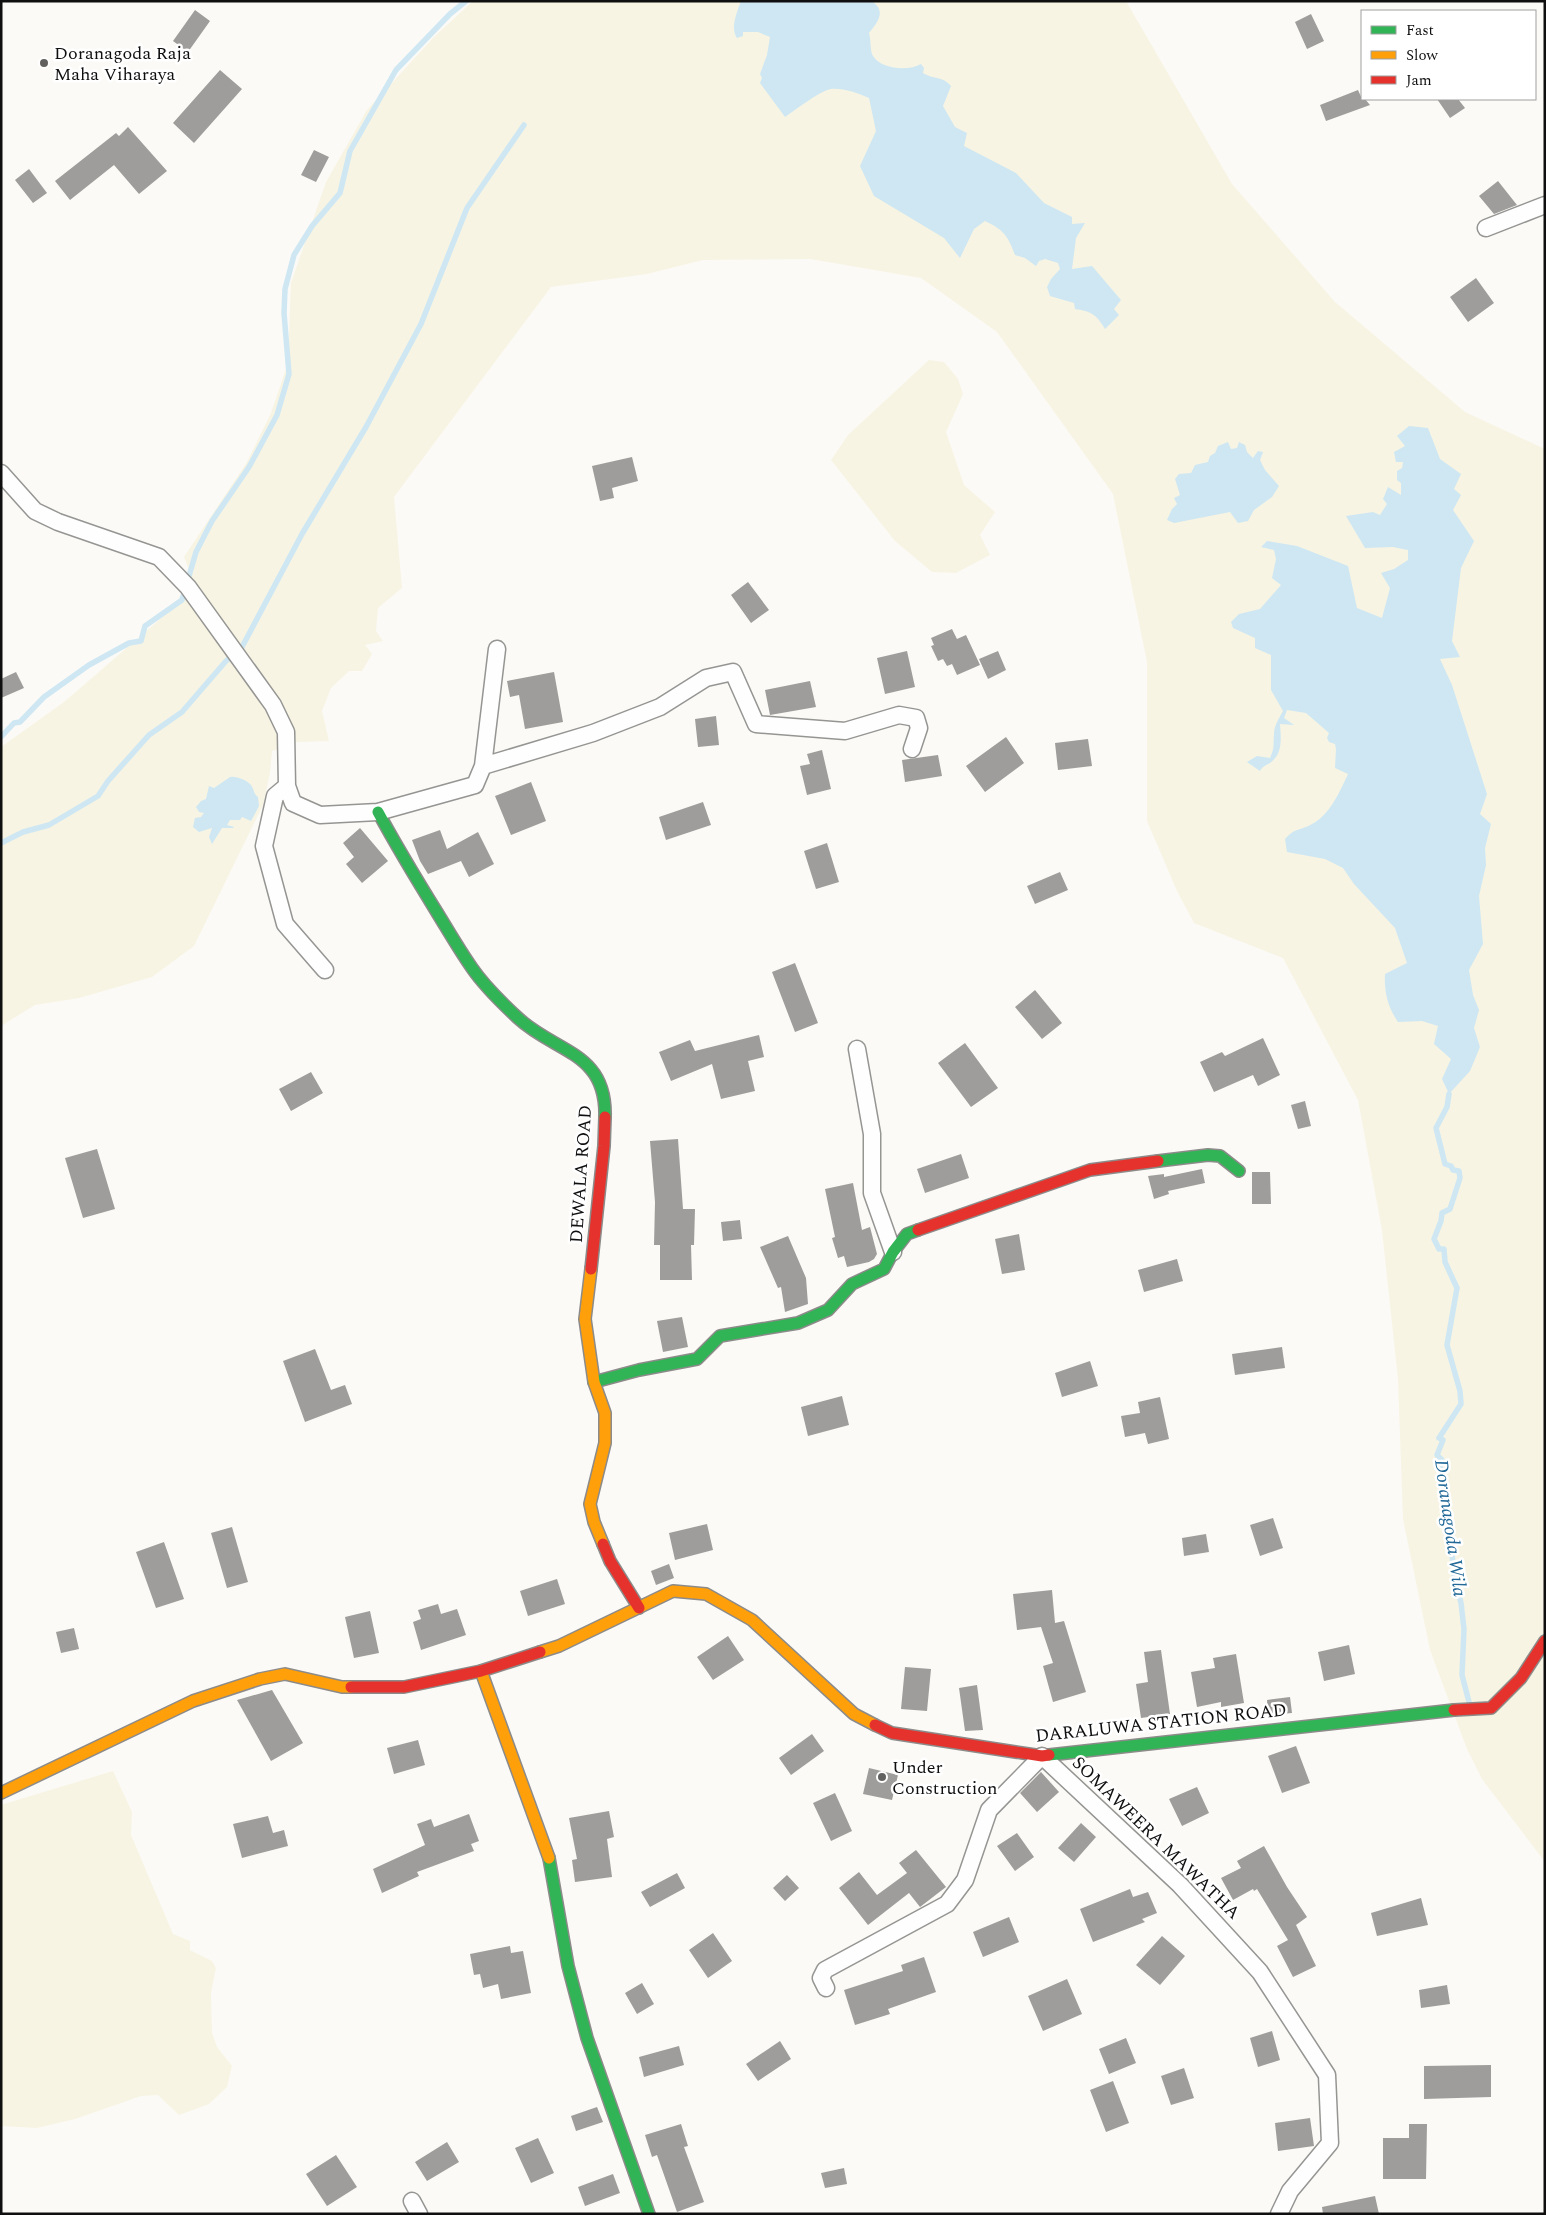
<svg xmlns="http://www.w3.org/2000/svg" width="1546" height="2215" viewBox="0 0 1546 2215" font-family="Spectral,serif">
	<rect width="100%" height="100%" fill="#fbfaf6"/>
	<path fill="#f7f4e3" d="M473,1H1126L1232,184L1335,302L1465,412L1545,449V1862L1482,1779L1467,1749L1430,1650L1403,1519L1398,1379L1382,1230L1358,1100L1283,958L1194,923L1177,891L1147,821V662L1113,494L997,332L921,278L810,259L703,260L647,274L551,287L394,497L402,588L378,608L376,631L383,641L365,645L372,654L362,671H349L331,688L322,711L329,741L297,742L272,751L270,773L263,805L194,946L152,977L79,998L35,1005L1,1026V747L64,702L173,608L192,577L184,557L247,462L271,413L288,363L291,283L326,182L367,110L434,37Z
		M929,360L944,362L958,379L963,394L946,432L964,485L995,512L980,535L990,555L956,573L932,572L895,541L831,460L848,435Z
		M113,1771L132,1812L131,1835L173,1934L190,1941V1950L212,1961L216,1968L211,1993L212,2033L217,2047L232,2066L227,2087L209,2104L179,2115L158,2095L141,2096L75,2119L37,2128L1,2126V1805Z"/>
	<path fill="#cee7f3" d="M741,1H871C887,10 878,22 869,33C871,39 870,52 873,56C882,70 909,71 921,64L924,68L923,73C934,80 941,75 951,86L943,106L955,127L967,133L964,146L1016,173L1044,203L1072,217V224L1085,223L1076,238L1072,269L1092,266L1121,300L1114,309L1119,315L1105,329C1097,315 1091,311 1075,309L1074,303L1050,296L1047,287L1051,279L1060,269L1058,263L1045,259L1039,261L1036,266L1025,258L1015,255C1008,236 1004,230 985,221L974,229L960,258L944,238L874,196L860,166L876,131L869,98C857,93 844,88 831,89C821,90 794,111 785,117L760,83L762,78L760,74L767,55L770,37L758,32H743V36L737,38C730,28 737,12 741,1Z
		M1409,426L1428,428L1440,459L1461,474L1454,489L1461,495L1453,510L1474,541L1461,568L1452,641L1460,657L1440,659L1452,685L1487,794L1480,814L1491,824L1485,848L1486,865L1479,896L1483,944L1469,970L1473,995L1479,1010L1474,1028L1480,1047L1470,1071L1449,1094L1442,1079L1451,1059L1434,1044L1438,1026L1422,1021L1398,1022C1388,1007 1384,993 1385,974L1407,963L1395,928L1354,884L1343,868L1325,859L1287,852L1285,839C1296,827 1300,831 1312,824C1330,815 1340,791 1348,774L1335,768L1336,749L1335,744L1329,742L1327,738L1329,733L1306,713L1287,710L1284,718L1294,725L1280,724C1281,738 1283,754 1270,763C1265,766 1263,766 1260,771L1247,762L1257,756L1270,758C1275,747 1273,745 1274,734C1274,726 1279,718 1283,711L1271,690V655L1255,648V638L1233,628L1231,622L1239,614L1260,609L1281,585L1272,578L1276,559L1274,550L1261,547L1267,541L1297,546L1348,566L1357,608L1382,618L1390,588L1381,573L1394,569L1408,560V550L1393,547L1365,548L1346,516L1373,512L1380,515L1387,504L1383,499L1388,487L1401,495V483L1397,480V471L1402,468L1403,462H1396L1394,452L1405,446L1397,436Z
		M1228,442L1231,449L1237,448L1239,442L1245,445L1247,452L1253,458L1258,451L1263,452L1260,460L1265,470L1279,486L1272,497L1254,510L1248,521L1238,523L1230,512L1174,523L1167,520L1172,509L1177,504L1174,498L1180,495L1175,479L1179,474L1191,473L1195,465L1208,462L1210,456L1215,453L1218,446Z
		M230,777C237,776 246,780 251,785C254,789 253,793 258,797L259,806L251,821L242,817L240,820H230L227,825L234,827L233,828H222L212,844L209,837L212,828L199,832L193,827L195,818L201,817L204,813L199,812L196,807L201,801L206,799L209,786L214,788Z"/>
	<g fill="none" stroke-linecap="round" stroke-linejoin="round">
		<path stroke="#cee7f3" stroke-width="5.5" d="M1,737L14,723L20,722L44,697L89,665L129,643L141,641L145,626L182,600L196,552L212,521L249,467L277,415L289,374L284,313L285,289L294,255L312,226L340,193L350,151L396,70L450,14L466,1
			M1,843L23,832L49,825L98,796L108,781L149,735L182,712L226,661L242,647L302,534L366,427L421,324L467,208L524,125
			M1449,1094L1447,1107L1436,1128L1445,1164L1451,1166L1453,1170L1459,1171L1460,1178L1450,1209L1442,1213L1441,1221L1434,1239L1439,1249H1444L1445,1262L1457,1288L1447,1345L1460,1391L1461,1404L1439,1438L1443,1440L1437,1455L1442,1460L1440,1465L1447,1502L1454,1575L1461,1603L1464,1629L1462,1675L1469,1702"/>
	</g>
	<path fill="#9f9d9b" d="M195,10L210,21L188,52L173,41Z
		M1311,14L1324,41L1307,49L1295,22Z
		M220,70L242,89L194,143L173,123Z
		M1358,90L1362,99H1365L1370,105L1326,121L1320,105Z
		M1437,99H1458L1465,108L1450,118Z
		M128,127L167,171L139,194L114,165L70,200L55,181L116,133L119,136Z
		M314,150L329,157L316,182L301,175Z
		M29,169L47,193L33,203L15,180Z
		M1498,181L1517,205L1494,214L1479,196Z
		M1476,278L1494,303L1468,322L1450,297Z
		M632,457L638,481L612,488L614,498L600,501L592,466Z
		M748,582L769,610L751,623L731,595Z
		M952,629L957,639L966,635L980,665L957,675L952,664L947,666L943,659L938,661L931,646L934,645L931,638Z
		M907,651L915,687L885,694L877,658Z
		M998,651L1006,670L988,679L979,659Z
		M16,672L24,688L1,698V679Z
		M554,672L563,722L525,729L519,695L510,697L507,681Z
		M810,681L816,707L770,715L765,690Z
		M716,716L719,745L698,747L695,719Z
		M1006,737L1024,763L985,792L966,766Z
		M1088,739L1092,766L1058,770L1055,743Z
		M822,750L831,789L807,795L800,766L810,764L807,754Z
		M938,755L942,776L905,782L902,760Z
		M531,782L546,821L511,835L495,796Z
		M703,802L711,825L666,840L659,817Z
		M360,828L388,861L362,883L346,864L354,857L343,843Z
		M440,830L447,849L478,832L494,864L469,877L461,861L428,874L420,861L412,840Z
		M827,843L839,882L816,889L804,851Z
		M1060,872L1068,890L1035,904L1027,886Z
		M795,963L818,1023L795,1032L772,972Z
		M1035,990L1062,1023L1042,1039L1015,1007Z
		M759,1035L764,1057L748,1061L755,1091L721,1099L712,1064L671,1081L659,1052L690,1040L695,1051Z
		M1263,1038L1280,1075L1258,1086L1253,1075L1214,1092L1200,1062L1222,1052L1225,1056Z
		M965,1043L998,1088L971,1107L938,1063Z
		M311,1072L323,1093L291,1111L279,1089Z
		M1305,1101L1311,1126L1298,1129L1291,1105Z
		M678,1139L683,1209H695L694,1245H691L692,1280H660V1245H654L655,1202L650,1141Z
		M97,1149L115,1209L83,1218L65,1158Z
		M961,1154L969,1178L925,1193L917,1169Z
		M1202,1169L1205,1183L1168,1191L1169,1194L1154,1199L1148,1176L1164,1174V1177Z
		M1252,1172H1270L1271,1204H1252Z
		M853,1183L862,1230L870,1227L877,1254L874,1259L869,1262L847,1267L844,1256L838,1258L832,1238L835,1237L825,1189Z
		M740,1220L742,1239L723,1241L721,1222Z
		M1019,1234L1025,1270L1002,1274L995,1239Z
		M788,1236L806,1278L808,1304L785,1312L781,1287L778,1288L760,1247Z
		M1177,1259L1183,1281L1144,1292L1138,1270Z
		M682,1317L688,1347L663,1352L657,1321Z
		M1282,1347L1285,1368L1235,1375L1232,1354Z
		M315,1349L331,1390L345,1385L352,1404L305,1422L283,1361Z
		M1090,1361L1098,1386L1062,1397L1055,1373Z
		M842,1396L849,1425L808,1436L801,1407Z
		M1160,1397L1169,1439L1148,1444L1145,1433L1125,1437L1121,1416L1140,1413L1138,1402Z
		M1273,1518L1283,1548L1260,1556L1250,1525Z
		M707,1524L713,1550L675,1560L669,1533Z
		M232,1527L248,1582L227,1588L211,1533Z
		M1206,1534L1209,1552L1184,1556L1182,1538Z
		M164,1542L184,1599L156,1608L136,1552Z
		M669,1564L674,1578L656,1585L651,1571Z
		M557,1579L565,1604L528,1616L520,1591Z
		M1052,1590L1055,1623L1064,1621L1086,1692L1053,1702L1043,1666L1053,1663L1041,1627L1017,1630L1013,1594Z
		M438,1604L441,1614L457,1609L466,1635L421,1650L413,1622L421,1619L418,1610Z
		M370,1611L379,1653L354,1658L345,1617Z
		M74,1628L79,1649L61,1653L56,1632Z
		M728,1636L744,1660L713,1680L697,1657Z
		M1349,1645L1355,1674L1324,1681L1318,1652Z
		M1161,1650L1170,1714L1141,1718L1136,1684L1148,1682L1144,1652Z
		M1236,1654L1244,1703L1221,1707V1702L1197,1707L1191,1672L1215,1668L1213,1658Z
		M905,1667L931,1669L927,1711L901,1709Z
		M977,1685L983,1730L965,1731L959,1688Z
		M272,1690L303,1743L271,1761L237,1700Z
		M1290,1697L1292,1713L1268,1715L1267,1700Z
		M812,1734L824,1751L791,1775L779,1758Z
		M418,1740L425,1765L394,1774L387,1748Z
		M1296,1746L1310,1783L1282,1793L1268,1756Z
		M869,1768L898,1775L892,1800L863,1794Z
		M1041,1772L1059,1792L1037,1812L1020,1793Z
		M1197,1787L1209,1813L1182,1826L1169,1799Z
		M835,1793L852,1831L831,1841L813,1803Z
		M609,1811L614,1837L607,1839L612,1877L575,1882L572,1860L577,1859L569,1818Z
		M469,1814L479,1841L471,1844L474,1851L417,1872L419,1876L382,1893L373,1869L425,1845L417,1824L431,1819L434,1827Z
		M268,1816L273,1833L284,1830L288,1846L242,1858L233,1824Z
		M1081,1823L1096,1837L1074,1862L1058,1848Z
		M1017,1833L1034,1857L1015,1871L997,1846Z
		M1264,1846L1287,1887L1307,1917L1296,1925L1316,1966L1293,1977L1277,1946L1288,1940L1257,1889L1254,1891L1253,1889L1233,1900L1221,1878L1241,1868L1237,1861Z
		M916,1850L946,1887L920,1907L909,1893L868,1925L839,1888L859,1872L877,1895L907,1873L899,1863Z
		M677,1873L685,1888L650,1907L641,1892Z
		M787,1875L799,1888L785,1901L773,1888Z
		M1130,1889L1133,1897L1148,1892L1157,1913L1142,1919L1145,1922L1093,1942L1080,1909Z
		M1421,1898L1428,1925L1377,1936L1371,1913Z
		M1009,1917L1019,1942L983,1957L973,1932Z
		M713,1933L732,1961L708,1978L689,1950Z
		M1162,1936L1185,1956L1160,1985L1136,1965Z
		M510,1946L511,1953L523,1951L531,1993L501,1999L498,1984L483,1988L480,1974L474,1975L470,1954Z
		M924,1957L936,1992L888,2009L890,2014L855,2025L844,1990L903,1971L901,1965Z
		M1067,1979L1082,2014L1043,2031L1028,1996Z
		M642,1983L654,2004L637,2014L625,1993Z
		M1447,1985L1450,2004L1421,2008L1419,1990Z
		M1272,2031L1280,2060L1258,2067L1250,2038Z
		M1126,2038L1136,2063L1109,2074L1099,2049Z
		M780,2041L791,2059L758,2081L746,2064Z
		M679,2046L684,2065L644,2077L639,2057Z
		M1491,2065V2097L1424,2099V2066Z
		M1184,2068L1194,2098L1171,2105L1161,2076Z
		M1113,2081L1129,2123L1106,2132L1090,2090Z
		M597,2107L603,2122L576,2131L571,2116Z
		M1310,2118L1314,2146L1278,2151L1275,2123Z
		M681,2124L688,2146L684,2147L704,2202L677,2212L657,2155L652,2157L645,2135Z
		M1409,2124H1427L1426,2179H1383V2138H1409Z
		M538,2138L554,2173L531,2183L515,2148Z
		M447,2142L459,2162L427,2181L415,2162Z
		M336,2155L357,2187L327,2206L306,2174Z
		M844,2168L847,2184L825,2188L821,2173Z
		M613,2174L620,2193L585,2206L578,2187Z
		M1375,2196L1379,2214H1323L1322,2207Z"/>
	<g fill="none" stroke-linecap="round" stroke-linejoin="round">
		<g stroke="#959593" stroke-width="19">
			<path id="street" d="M1486,228L1545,205
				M1,473L35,511L58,522L159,557L188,587L273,705L286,732L287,786L293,803L320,815L378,812L475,785L483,766L497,649
				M483,766L593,733L660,707L706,678L733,672L756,724L845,731L899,715L916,718L919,728L912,749
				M287,786L275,796L264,846L285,924L325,970
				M857,1049L872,1134V1193L893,1252
				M826,1988L821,1978L825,1970L947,1904L965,1880L989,1810L1042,1756L1180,1885L1260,1972L1327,2075L1330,2143L1290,2191L1279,2214
				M412,2201L419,2214"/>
		</g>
		<g stroke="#8c8b8a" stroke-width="14">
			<path id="fast" d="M378,812C397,847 417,880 438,914C449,932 460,951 472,968C483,984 504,1005 518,1018C556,1053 607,1052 605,1117
				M1158,1161L1208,1155L1220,1156L1239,1171
				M594,1382L639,1370L697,1359L720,1336L798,1323L828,1310L852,1284L884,1269L893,1252L907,1234L918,1230
				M1049,1755L1454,1710
				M549,1858L568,1966L587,2038L649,2214"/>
		</g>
		<g stroke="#8c8b8a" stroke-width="14">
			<path id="slow" d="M591,1269L585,1319L594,1382L605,1413V1443L590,1504L594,1522L603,1544
				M540,1652L559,1646L673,1591L706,1594L752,1620L854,1714L875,1725
				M481,1671L549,1858
				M1,1793L193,1701L260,1679L285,1674L342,1687H351"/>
		</g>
		<g stroke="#8c8b8a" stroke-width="14">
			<path id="jam" d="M918,1230L1090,1170L1158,1161
				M591,1269L604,1146L605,1117
				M603,1544L610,1561L639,1608
				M351,1687H404L481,1671L540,1652
				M1454,1710L1491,1708L1521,1678L1545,1641
				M875,1725L892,1733L1042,1756L1049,1755"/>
		</g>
		<use href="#street" stroke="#fefefe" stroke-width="16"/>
		<use href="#fast" stroke="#30b455" stroke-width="11"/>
		<use href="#slow" stroke="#ff9f0a" stroke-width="11"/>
		<use href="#jam" stroke="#e5322d" stroke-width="11"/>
	</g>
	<g fill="#626160" stroke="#fff" stroke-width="2">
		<circle cx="44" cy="63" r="5"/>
		<circle cx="882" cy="1777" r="5"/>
	</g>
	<g text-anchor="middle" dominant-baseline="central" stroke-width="5" stroke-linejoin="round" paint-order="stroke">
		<g font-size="18" fill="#0f0f0f" stroke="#fff" text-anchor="start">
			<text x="54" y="53">Doranagoda Raja<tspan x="54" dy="21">Maha Viharaya</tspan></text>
			<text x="892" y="1767">Under<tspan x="892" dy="21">Construction</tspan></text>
		</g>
		<g font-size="18" fill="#0f0f0f" stroke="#fff">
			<text transform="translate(581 1174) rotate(-86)">DEWALA ROAD</text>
			<text transform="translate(1161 1723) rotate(-6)">DARALUWA STATION ROAD</text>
			<text transform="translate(1156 1838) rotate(44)">SOMAWEERA MAWATHA</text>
		</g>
		<g font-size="19" font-style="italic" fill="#226998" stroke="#fff">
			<text transform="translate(1450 1528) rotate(82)">Doranagoda Wila</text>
		</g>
	</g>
	<rect width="1546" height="2215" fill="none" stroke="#0f0f0f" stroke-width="5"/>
	<rect x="1361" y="10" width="175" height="90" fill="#ffffff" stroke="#9f9f9f"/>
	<rect x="1371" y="26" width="25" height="8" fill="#30b455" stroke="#9f9f9f"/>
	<text x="1406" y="35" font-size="15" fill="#0f0f0f">Fast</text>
	<rect x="1371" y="51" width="25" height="8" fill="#ff9f0a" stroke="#9f9f9f"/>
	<text x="1406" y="60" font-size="15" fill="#0f0f0f">Slow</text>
	<rect x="1371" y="76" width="25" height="8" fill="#e5322d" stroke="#9f9f9f"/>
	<text x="1406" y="85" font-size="15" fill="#0f0f0f">Jam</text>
</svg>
